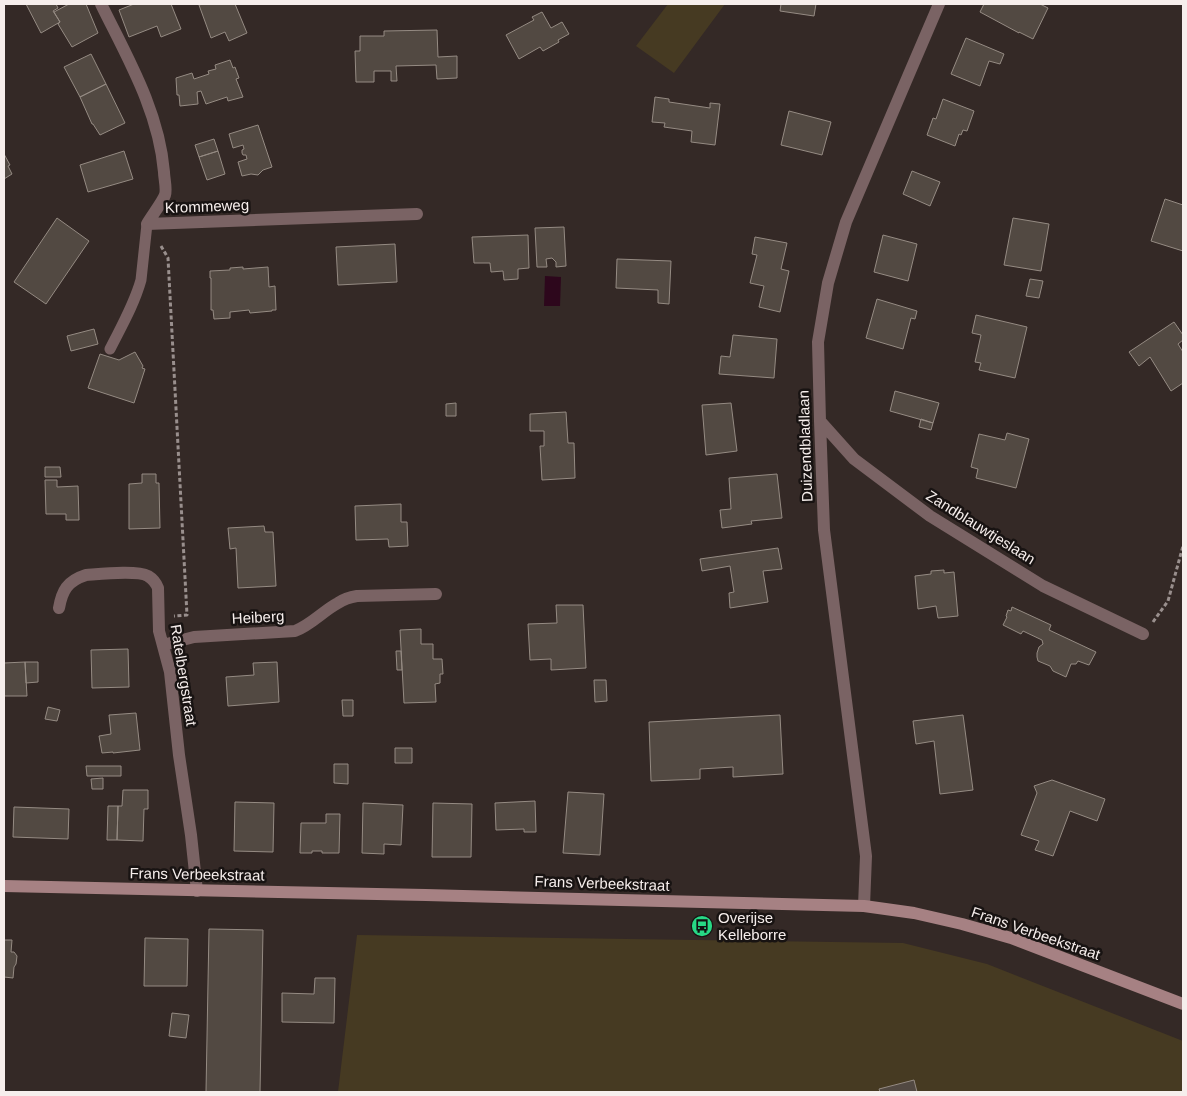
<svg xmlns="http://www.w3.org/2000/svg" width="1187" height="1096" viewBox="0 0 1187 1096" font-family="Helvetica,sans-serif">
	<rect width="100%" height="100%" fill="#342926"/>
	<path fill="#463a22" d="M668,4H725L674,73L636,46Z
		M357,935L903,943L987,964L1183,1041V1092H338Z"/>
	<path fill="#2d071c" d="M545,276L561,277L560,306H544Z"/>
	<path fill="#524942" stroke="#958b83" d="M26,4H56L58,8L53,11L60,22L41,33Z
		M69,4H86L98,33L72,47L58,24L60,22L54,12Z
		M134,4H171L181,29L161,37L157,26L129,37L119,10Z
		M203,4H235L247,33L229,41L225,32L211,38L199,5Z
		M781,4H816L814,16L780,11Z
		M984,4H1040L1048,8L1033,39L1019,32V33L980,12Z
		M542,12L551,28L562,22L569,34L558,40L559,42L543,51L540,47L519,59L506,35L534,20L532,17Z
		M437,30L438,57L457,56V78L437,79L436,65L396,66L397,81H391V71H374V82H356L355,51H360V36H384V31Z
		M966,38L1004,54L1000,64L989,61L980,86L951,74Z
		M91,54L106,84L80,97L64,67Z
		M230,60L233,68L235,67L239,78L236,79L243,97L228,101L227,97L206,104L201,91L197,92L198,104L180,106L179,95H177L176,78L192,73L194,79L209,74L208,71L216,69L215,65Z
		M106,84L125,123L100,135L93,124H92L80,97Z
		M655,97L669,99V102L710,108V103L720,104L715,145L691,142L692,131L664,127L665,123L652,122Z
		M943,99L974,111L967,131L963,130L961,135L959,134L955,146L927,135L933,118L936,119Z
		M789,111L831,122L822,155L781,145Z
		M258,125L272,167L263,170L258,175L251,174L242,176L238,162L247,159L246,155H243L242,153V150L244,149L243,145L233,148L229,134Z
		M214,139L218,151L199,157L195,145Z
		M124,151L133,179L88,192L80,165Z
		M218,151L225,174L207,180L199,157Z
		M4,154L10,165L8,166L12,174L4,179Z
		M912,171L940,182L930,206L903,194Z
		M1165,199L1183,205V251L1151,241Z
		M57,218L89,241L46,304L14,282Z
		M1013,218L1049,224L1041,271L1004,265Z
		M564,227L566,266L556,267V262L552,258L546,259L547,267H537L535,228Z
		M528,235L529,268L518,269V279L504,280L503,271L491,272L490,263H474L472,237Z
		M883,235L917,244L908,281L874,272Z
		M755,237L787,243L781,269L789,271L780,312L759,307L764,286L750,283L757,255L752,254Z
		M395,244L397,282L338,285L336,247Z
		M617,259L671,261L669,304L658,303V290L616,288Z
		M243,267V269L268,267L269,287L275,286L276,310H272V311L250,313L249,310L230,312V318L214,319L213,310H211V278H210V271L230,270V268Z
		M1030,279L1043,281L1039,298L1026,296Z
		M877,299L917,311L915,319L911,318L903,349L866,338Z
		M976,315L1027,327L1015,378L979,370L981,363L975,362L981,335L972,333Z
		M1174,322L1183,335V340L1178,344L1183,352V383L1171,391L1150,357L1139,366L1129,352Z
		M94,329L98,344L71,351L67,336Z
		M733,335L777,339L774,378L719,374L721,356L730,357Z
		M135,352L143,366L142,368L145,369L134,403L88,388L100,354L119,360Z
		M895,391L939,403L933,423L890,411Z
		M456,403V416H446V404Z
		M731,403L737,451L706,455L702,405Z
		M566,412L568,443H574L575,478L542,480L540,446H544V431H530V414Z
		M921,419L933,423L931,430L919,427Z
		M1007,433L1029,439L1016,488L976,478L978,469L971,467L979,434L1005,440Z
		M45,467H60L61,477H45Z
		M142,474H156V483H159L160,528L129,529V484L142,483Z
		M777,474L782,518L751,521L752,524L722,528L720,510L731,509L729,478Z
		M45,480H57V487L78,486L79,520H66V514H46Z
		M401,504V522H407L408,546L389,547L388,539L356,540L355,506Z
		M264,526L265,532H273L276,586L238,588L236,548L230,549L228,528Z
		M778,548L782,569L763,571L768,602L730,608L729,593L734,592L730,566L702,571L700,559Z
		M944,570V573L954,572L958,616L938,618L936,606L918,609L915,576L931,574V571Z
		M556,605H583L586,668L551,670V659L530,660L528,624L557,623Z
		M1012,607L1051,625L1049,630L1096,652L1089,665L1078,661L1076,664H1071L1066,677L1053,671L1050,666L1038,661L1037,657V653L1039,647L1043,644L1042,640L1023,631L1021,634L1003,625L1007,617L1006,616L1008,610L1011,611Z
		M421,629V644H433V659H442L443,674H440V683L435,684L436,702L404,703L400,630Z
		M128,649L129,687L92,688L91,650Z
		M396,651H401L402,670H397Z
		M25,662L27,696H4V663Z
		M25,662H38V682L26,683Z
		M277,662L279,702L228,706L226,677L254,675L253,663Z
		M594,680H606L607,701L595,702Z
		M342,700H353V716H343Z
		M48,707L60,710L57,721L45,719Z
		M136,713L140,750L113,753V752L102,753L99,736L111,734L109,715Z
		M780,715L783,774L733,777V767L700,769V779L651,781L649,722Z
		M963,715L973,790L940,794L934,741L916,744L913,721Z
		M395,748H412V763H395Z
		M334,764H348V784L334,783Z
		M86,766H121V776H87Z
		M103,778V789H92L91,779Z
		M1052,780L1105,799L1097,821L1070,811L1053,856L1035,850L1039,841L1021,835L1037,793L1034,786Z
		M123,790H148V809H144L143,841L117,840L118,806H122Z
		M568,792L604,794L600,855L563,853Z
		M535,801L536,832H524V829L496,830L495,803Z
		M235,802L274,803L273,852L234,851Z
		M363,803L403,805L401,845L384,844V854L362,853Z
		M433,803L472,804L471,857H432Z
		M108,806H118L117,840H107Z
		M14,807L69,809L68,839L13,837Z
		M326,814H340L339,853H322V851H312V853H300L301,823H326Z
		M209,929L263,930L260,1092H206Z
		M145,938L188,939L187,986H144Z
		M4,940H12L11,952H14L17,956L16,964L14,967L13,978L4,977Z
		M315,978H335L334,1023L282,1022V993L314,994Z
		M172,1013L189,1015L186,1038L169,1036Z
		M914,1080L917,1092H880L879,1089Z"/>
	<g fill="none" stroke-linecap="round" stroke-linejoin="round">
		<path stroke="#998f8d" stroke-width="3" stroke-dasharray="4 2.5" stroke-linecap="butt" d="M161,246L168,258L187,615L174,616
			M1153,622L1168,601L1183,546"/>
		<path stroke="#7a6364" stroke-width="11" d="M110,349C121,327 134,305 141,280L147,224"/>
		<path stroke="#7a6364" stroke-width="12" d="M101,4C127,57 159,111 164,172C164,178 167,189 165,195C163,201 151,217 147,224
			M147,224L417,214
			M820,421L854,459L930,516L1043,586L1143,634
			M59,608C62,591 67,581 86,575C100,574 137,570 148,576C153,579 156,583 158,588L159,631L170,672L179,755L191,835L197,891
			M163,645L194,637L295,631C311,625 323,611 338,603C344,599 351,597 357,596L436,594
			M864,906L866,856L824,530L820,421L818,342L828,283L846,222L909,74L939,4"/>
		<path stroke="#a68183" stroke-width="12" d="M4,886C291,893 577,897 864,906L914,913L962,924L1011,938L1183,1004"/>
	</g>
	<defs>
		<g id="bus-disc" transform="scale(1.125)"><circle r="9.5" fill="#27d885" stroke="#181312"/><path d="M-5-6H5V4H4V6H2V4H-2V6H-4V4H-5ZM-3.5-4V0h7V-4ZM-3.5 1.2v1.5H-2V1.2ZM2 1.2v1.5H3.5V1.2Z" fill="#111"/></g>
	</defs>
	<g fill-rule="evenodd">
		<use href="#bus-disc" x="702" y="926"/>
	</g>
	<g text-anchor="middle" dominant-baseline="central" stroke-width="5" stroke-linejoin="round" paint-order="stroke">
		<g font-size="15" fill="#f6eeec" stroke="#181312">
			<text transform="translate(207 206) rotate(-2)">Krommeweg</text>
			<text transform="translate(805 446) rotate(-92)">Duizendbladlaan</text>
			<text transform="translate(981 527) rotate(32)">Zandblauwtjeslaan</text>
			<text transform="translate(258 617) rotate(-3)">Heiberg</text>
			<text transform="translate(184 675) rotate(81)">Ratelbergstraat</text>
			<text transform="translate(197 874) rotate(1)">Frans Verbeekstraat</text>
			<text transform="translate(602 883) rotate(2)">Frans Verbeekstraat</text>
			<text transform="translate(1036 933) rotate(19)">Frans Verbeekstraat</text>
		</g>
		<g font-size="15" fill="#f6eeec" stroke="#181312" text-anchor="start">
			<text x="718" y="917">Overijse<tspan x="718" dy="17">Kelleborre</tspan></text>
		</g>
	</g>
	<rect width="1187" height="1096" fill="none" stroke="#f6eeec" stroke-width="10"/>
</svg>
